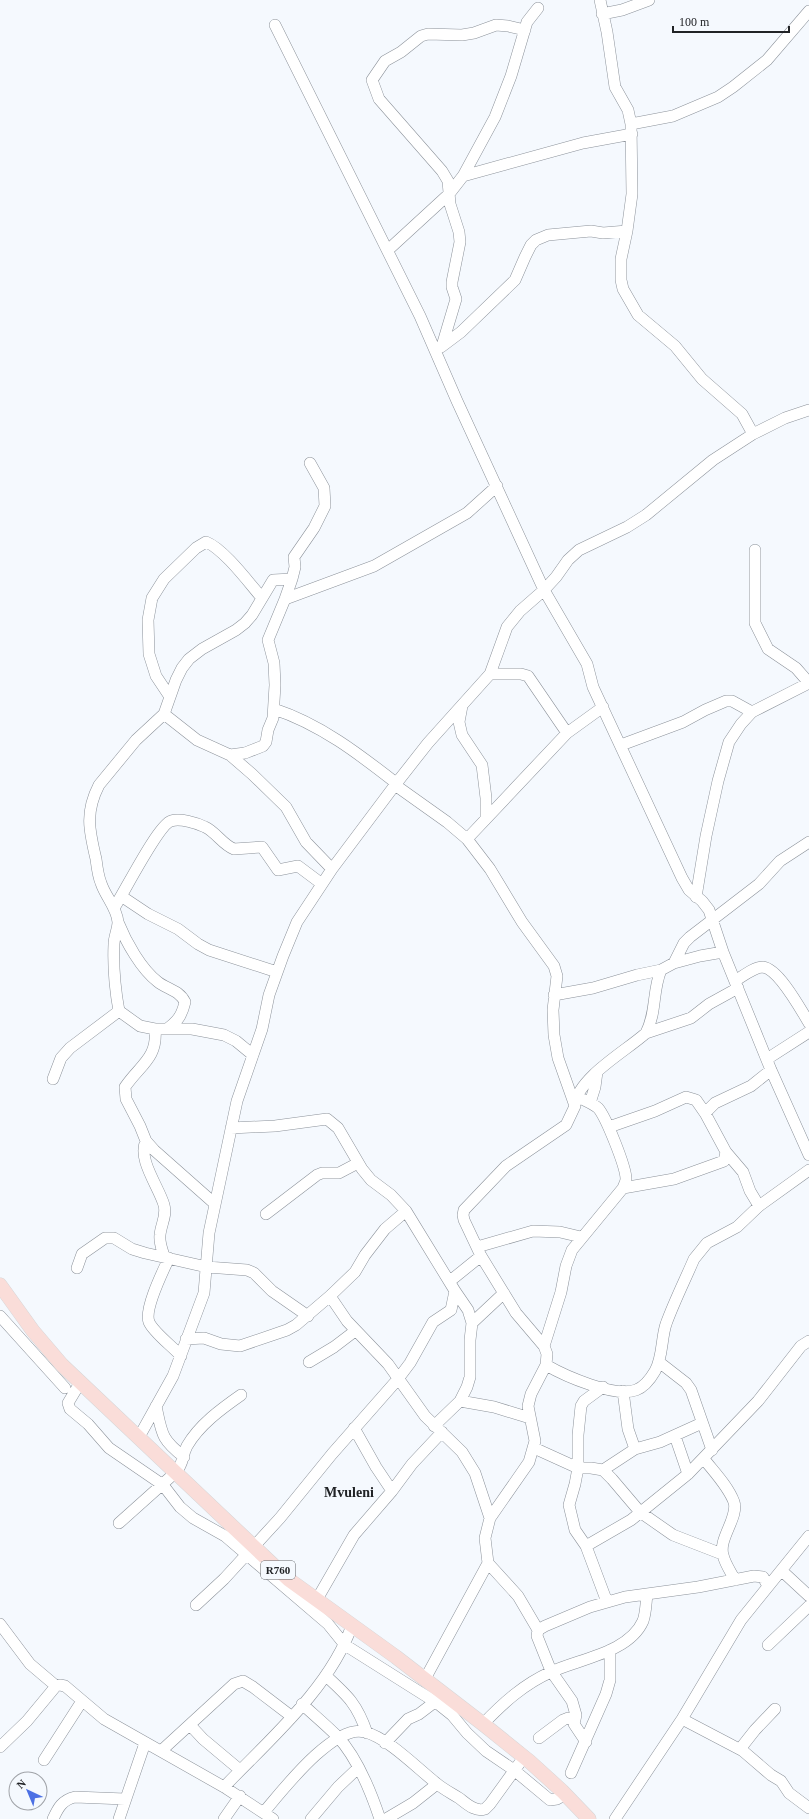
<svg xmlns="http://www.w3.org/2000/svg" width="809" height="1819" viewBox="0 0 809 1819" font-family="Georgia,serif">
	<rect width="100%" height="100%" fill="#f5f9fe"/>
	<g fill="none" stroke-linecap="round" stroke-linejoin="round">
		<g stroke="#8c929a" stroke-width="12">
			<path id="minor" d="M600,0L607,32L615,87L628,110L631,124L632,194L627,231L621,259V280L623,289L638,315L675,346L702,379L742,414L753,434
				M602,14L622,10L649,0
				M275,25L420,316L457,401L544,590L587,664L593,687L682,878L689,890L702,901L709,910L723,952L771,1070L809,1155
				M631,124L673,116L718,97L733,87L767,60L809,11
				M463,176L583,143L632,134
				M388,250L449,194L463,176L495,117L511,76L527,22L538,8
				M442,346L456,299L452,287V282L460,242L459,232L450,204L448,181L442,171L379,99L372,80L385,61L401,52L421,36L428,34L462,35L474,33L496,25L508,26L525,30
				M441,347L461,332L515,280L525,257L531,245L536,240L548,235L591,231L603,233L627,231
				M755,550V623L768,649L796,668L809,683
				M285,599L374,566L467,513L497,486
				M490,674H521L528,676L567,733
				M170,697L156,676L149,654L148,620L152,598L164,579L196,548L206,542C224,549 249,583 262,598
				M462,706L459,722L462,735L482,765L486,798V818
				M274,709C320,724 359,754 396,783
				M164,714L197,740L230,755L252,774L286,807L306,842L332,869
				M621,745L683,722L705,710L726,701H732L752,712
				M230,755L245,753L263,746L266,742L268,730L273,718L275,685L274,663L268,640L285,599L292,579L295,567L294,557L314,528L325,506L324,488L310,463
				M395,785L447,822L467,839L490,869L522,922L554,966L557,976L553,1010L554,1035L558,1058L575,1106L566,1125L506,1166L464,1210L463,1215L464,1220L481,1256L516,1313L544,1346L547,1354L546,1365L531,1394L528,1406L535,1441L529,1462L490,1518L485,1538L488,1563L425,1679
				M467,839L567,733L603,707
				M121,896L148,914L178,929L198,944L209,950L277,972
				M696,897L706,836L718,781L729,742L741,724L752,712L809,683
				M114,908C124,893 158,825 171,821C180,818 197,823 205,827C216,832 223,845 234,849L262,847L278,870L298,866L322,884
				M118,922C126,942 141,969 158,982C167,989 179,990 185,1002C182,1015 178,1021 167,1029
				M674,963L700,956L723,952
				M735,981C743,976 754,967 763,967C779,969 801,1010 809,1023
				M554,995L593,988L637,975L661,970L674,963L684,943L690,937L759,884L780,861L809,842
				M119,1011L140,1026L155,1029H192L224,1035L236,1041L253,1055
				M155,1029C158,1058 140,1065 125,1087L126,1099L140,1126L146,1141L154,1150L215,1204
				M646,1033L691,1018L709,1004L738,988
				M767,1059L809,1032
				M53,1079L61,1058L70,1048L119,1011C115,989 113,966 114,944C114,937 118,929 118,922C117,908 105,896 101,883C98,876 97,867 96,859C89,830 85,812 99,785L136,740L164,714L176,680L182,668L189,659L202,649L236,630L245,623L252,615L273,580L292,579
				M590,1103L595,1087L597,1072
				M575,1104C579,1077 626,1051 646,1033C657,1011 652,992 661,970
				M609,1127L655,1111L686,1097L696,1100L705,1113
				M231,1128L275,1126L327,1119L338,1128L362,1169L371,1180L391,1195L406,1211L455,1291L468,1310L472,1323L470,1340V1377L467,1387L460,1401L434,1426
				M146,1141C137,1159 159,1187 164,1205C167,1216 161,1224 160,1235C159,1242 162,1249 164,1256
				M726,1152L743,1172L750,1191L759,1206
				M623,1188L674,1179L724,1161L726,1152L705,1113L715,1103L751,1086L771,1070
				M266,1214L317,1175L322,1173H339L358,1163
				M477,1247L533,1231L560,1232L581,1237
				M169,1258C163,1271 144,1309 149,1322C153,1332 173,1347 181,1356
				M77,1268L82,1254L105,1238H114L132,1249L145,1253L207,1267L247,1270L254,1273L272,1291L308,1316
				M450,1281L481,1256
				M330,1296L347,1321L388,1364L425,1416L462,1452L475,1473L490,1518
				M0,1316L65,1388
				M472,1323L504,1293
				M186,1339L204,1338L221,1344L240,1346L287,1330L296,1325L330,1296L355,1272L365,1255L385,1229L406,1211
				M544,1346L561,1292L566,1266L572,1250L623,1188C624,1185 626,1182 626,1179C626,1167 606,1117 598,1108C592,1103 583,1100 576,1096
				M309,1362L334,1347L355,1331
				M659,1362L686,1383L691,1390L712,1450
				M546,1365C565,1376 615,1398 636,1390C644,1387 651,1378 655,1371C663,1357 661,1339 666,1324C674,1302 685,1280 694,1259L707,1243L737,1227L759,1206L809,1170
				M80,1383L68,1403L70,1409L88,1424L109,1448L163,1485L180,1507L193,1518L225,1536L328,1624L345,1645L437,1703L452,1715L467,1733L486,1751L514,1770L550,1800L557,1799L566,1794
				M603,1387L584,1401L581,1406L578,1435V1468L575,1484L569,1505L575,1530L586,1546L607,1602
				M623,1391L628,1429L635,1449
				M460,1401L494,1407L530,1418
				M156,1406C162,1434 161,1439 184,1457
				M354,1428L376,1467L392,1491
				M675,1436L688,1474
				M139,1437L173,1376L204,1293L209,1233L237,1101L262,1029L269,995L283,956L297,922L332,869L395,785L428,743L490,674L507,627L520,611L544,590L556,577L568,560L579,550L627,527L646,515L713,460L753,434L785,418L809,410
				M534,1448L578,1468H591L603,1470L612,1479L640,1512L673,1535L722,1554
				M704,1459C714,1472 728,1486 734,1502C739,1517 718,1539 723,1555C725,1564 731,1572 735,1580
				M603,1470L635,1449L660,1442L702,1423
				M119,1523L176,1472C184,1463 182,1455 187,1446C199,1425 221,1409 241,1395
				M586,1546L631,1520L688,1474L758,1401L801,1346L809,1341
				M488,1563L518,1596L538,1630
				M782,1571L809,1596
				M316,1601L354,1535L392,1491L412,1464L442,1432
				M196,1605L224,1579L280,1518L332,1454L398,1379L410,1363L433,1322L451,1310L455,1291
				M0,1624L30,1664L56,1686
				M768,1645L809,1606
				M326,1676C348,1696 357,1704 367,1733
				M302,1704C314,1715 326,1725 337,1736C357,1757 371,1792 380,1819
				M682,1719L743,1751L771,1775L781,1781L789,1793L809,1808
				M483,1724C503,1703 524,1684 551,1672C578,1659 629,1653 643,1621C646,1613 646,1602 647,1594
				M190,1725L203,1739L240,1770
				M539,1738L563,1720L568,1718L573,1720
				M586,1742L574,1724L576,1715L572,1701L551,1671L537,1636L538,1630L545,1626L590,1607L625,1597L698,1587L754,1576L763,1577L768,1586
				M385,1743L408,1719L419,1714L440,1698
				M0,1747L27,1721L56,1686L60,1685L65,1686L104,1719L224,1787L273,1819
				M740,1749L755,1730L775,1709
				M161,1751L234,1684L243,1681L253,1687L291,1716
				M44,1760L82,1701
				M571,1773L606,1694L610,1680V1650
				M224,1787C269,1740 331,1687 352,1625
				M264,1812C282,1791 334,1723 365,1732C388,1738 417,1768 436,1783C443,1789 451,1793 459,1798C467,1804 475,1812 485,1809L490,1804L524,1757
				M53,1819C58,1808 62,1800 75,1797L125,1799
				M119,1819L145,1743
				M224,1819L240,1796
				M311,1819L338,1787L357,1769
				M386,1819L413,1803L437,1784
				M615,1819L682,1719L741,1620L809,1536"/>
		</g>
		<g stroke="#d7d7d8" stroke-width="15">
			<path id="major" d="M0,1285L33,1331L62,1365L288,1579L396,1657L483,1724L529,1761L562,1791L589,1819"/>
		</g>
		<use href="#minor" stroke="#fff" stroke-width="11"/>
		<use href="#major" stroke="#faddd9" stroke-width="14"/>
	</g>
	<g text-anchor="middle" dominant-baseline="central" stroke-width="3" stroke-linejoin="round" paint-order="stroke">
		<rect fill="#f5f9fe" stroke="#616367" stroke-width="1" x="261" y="1561" width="34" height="18" rx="3"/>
		<g font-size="11" font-weight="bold" fill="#212326">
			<text x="278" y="1570">R760</text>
		</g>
		<g font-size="14" font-weight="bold" fill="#212326" stroke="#f5f9fe">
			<text x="349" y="1492">Mvuleni</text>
		</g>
	</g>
	<g transform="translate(28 1791) rotate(316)"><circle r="19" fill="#f5f9fe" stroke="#a0a3a8"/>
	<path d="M0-3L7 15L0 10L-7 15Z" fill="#4c70e4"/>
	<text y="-6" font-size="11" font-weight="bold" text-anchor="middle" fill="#212326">N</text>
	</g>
	<path d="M673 26v6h116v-6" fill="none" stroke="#212326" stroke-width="2"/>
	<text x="679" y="26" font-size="12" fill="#212326" stroke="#f5f9fe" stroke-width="3" paint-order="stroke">100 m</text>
</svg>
